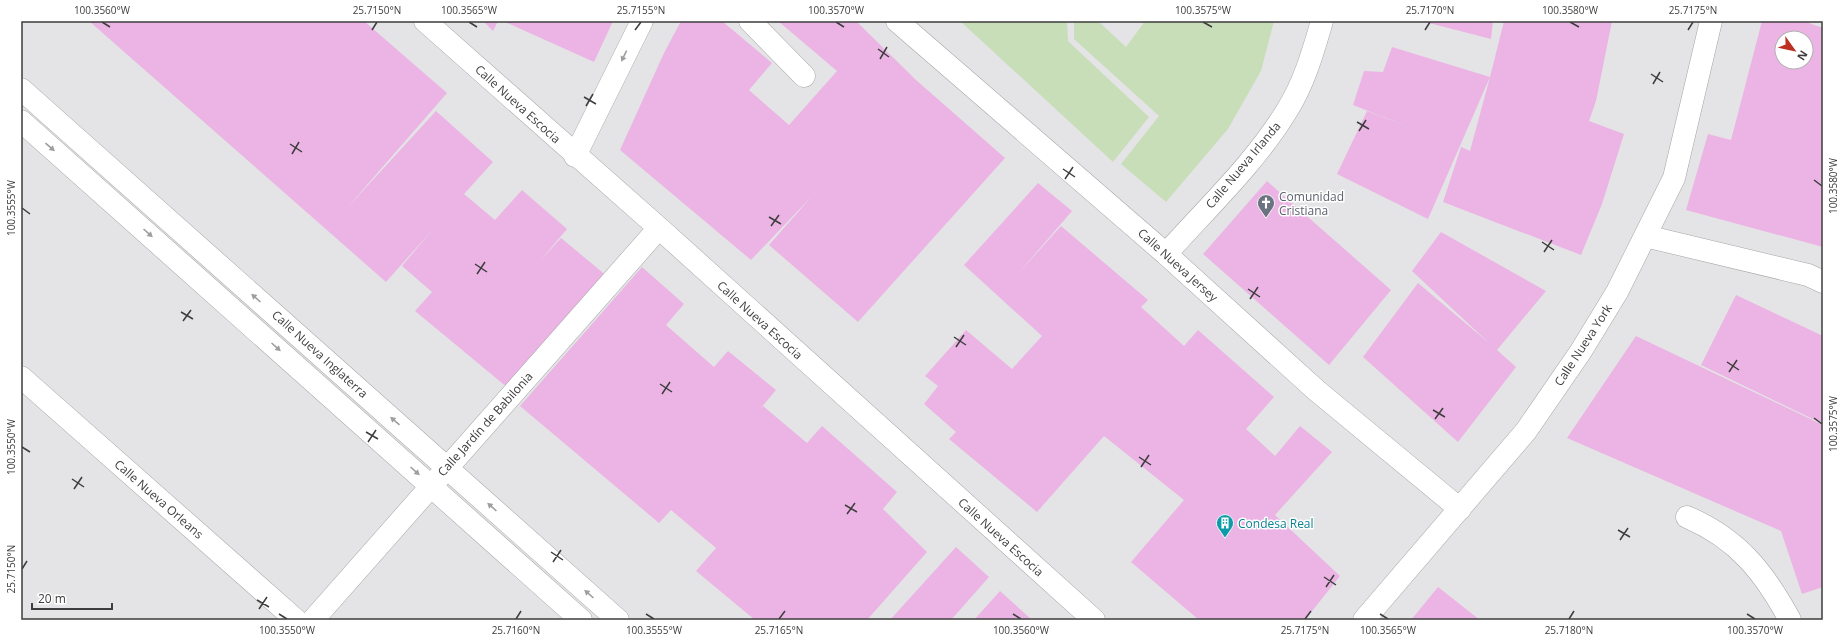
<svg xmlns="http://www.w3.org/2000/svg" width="1844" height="641" viewBox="0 0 1844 641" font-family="'Open Sans',sans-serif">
	<rect width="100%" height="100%" fill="#e4e4e6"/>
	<path fill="#c8deb9" d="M960,21H1067L1068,41L1149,117L1113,162Z
		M1074,21H1098L1126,47L1145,21H1274L1261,71L1228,129L1166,202L1121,164L1159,116L1074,39Z"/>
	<path fill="#ebb4e4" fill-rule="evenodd" d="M89,21H364L447,93L347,208L436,111L493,162L464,194L495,220L522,190L567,229L540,261L561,238L608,277L508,388L415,311L432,292L402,266L434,228L386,282Z
		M483,21H498L493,31Z
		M503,21H613L594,62Z
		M681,21H722L772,63L749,90L789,125L837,71L778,21H856L916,80L1005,158L858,322L769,245L812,196L751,260L620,150L664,53Z
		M1493,21L1491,39L1425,22V21Z
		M1504,21H1612L1596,101L1589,121L1624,134L1602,204L1581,255L1443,202L1461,147L1470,151L1490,77L1428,219L1337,174L1367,111L1414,129L1353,105L1364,71L1383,72L1392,47L1490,77Z
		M1762,21H1803L1823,28V247L1686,210L1708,134L1731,140ZM1782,38H1806V62H1782Z
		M1267,181L1391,290L1329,365L1203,254Z
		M1038,183L1072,211L1017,275L1061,226L1148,300L1141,307L1184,346L1198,330L1274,397L1246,429L1275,456L1300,426L1332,452L1275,515L1340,576L1305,620H1199L1131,562L1184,500L1104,436L1037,512L949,439L956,432L924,404L938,386L925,376L966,330L1012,369L1042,336L964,265Z
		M1441,232L1546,291L1497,350L1516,367L1458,442L1363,357L1418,283L1489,343L1412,271Z
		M642,267L684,304L666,325L714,367L728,351L776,390L760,409L763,406L807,443L822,426L897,492L883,509L927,552L867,620H755L696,571L716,548L671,510L659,523L520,406Z
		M1736,295L1823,336V424L1701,365Z
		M1636,336L1823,425V587L1802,594L1781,531L1567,438Z
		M956,547L989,577L951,620H890Z
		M1438,587L1480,620H1411Z
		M1000,591L1032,620H974Z"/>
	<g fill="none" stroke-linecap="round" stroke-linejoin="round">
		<g stroke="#a6a6a7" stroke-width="23">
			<path id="minor" d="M425,21L659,228L1094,620
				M750,21L804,76
				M897,21L1166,254L1316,390L1460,509
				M21,89L618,620
				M21,121L581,620
				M575,156L642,21
				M1645,236L1808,275L1823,282
				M1166,254C1207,208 1254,164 1286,112C1304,84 1313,52 1322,21
				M21,377L296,620
				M1687,517C1738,539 1764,572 1790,620
				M313,620L659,228
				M1364,620L1526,431L1581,351L1617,292L1674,178L1711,21"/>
		</g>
		<use href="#minor" stroke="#fff" stroke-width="22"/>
	</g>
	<defs><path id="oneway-solid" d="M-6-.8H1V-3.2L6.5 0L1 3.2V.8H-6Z"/></defs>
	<g fill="#9e9e9e">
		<use href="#oneway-solid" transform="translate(624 56) rotate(116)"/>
		<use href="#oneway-solid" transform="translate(50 147) rotate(41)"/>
		<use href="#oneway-solid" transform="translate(148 233) rotate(42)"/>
		<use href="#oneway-solid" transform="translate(256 298) rotate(-138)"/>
		<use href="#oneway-solid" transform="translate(276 347) rotate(42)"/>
		<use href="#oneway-solid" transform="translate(395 421) rotate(-139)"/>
		<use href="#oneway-solid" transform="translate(415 471) rotate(42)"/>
		<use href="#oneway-solid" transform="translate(492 507) rotate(-138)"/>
		<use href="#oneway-solid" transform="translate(589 594) rotate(-138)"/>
	</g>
	<path fill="none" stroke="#3d3d3d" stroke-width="1.5" d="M102,22L110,27M469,22L477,27M836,22L844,27M1203,22L1212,27M1570,22L1579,27M372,30L377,22M635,30L641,22M1425,30L1430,22M1688,30L1693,22M878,49L889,57M880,59L887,47M1651,74L1663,82M1653,84L1660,72M584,97L596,104M586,106L593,94M1357,122L1369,129M1359,131L1366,120M290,144L302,152M292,154L299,142M1063,169L1075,177M1065,179L1073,167M1814,180L1822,186M22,208L30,214M769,217L781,224M771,226L779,215M1542,242L1554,250M1544,252L1552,240M475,264L487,272M477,274L485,262M1248,289L1260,297M1250,299L1258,287M181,312L193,319M183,321L191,310M954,337L966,345M956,347L964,335M1727,362L1739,370M1729,372L1737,360M660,384L672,392M662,394L670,382M1433,410L1445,417M1814,418L1822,424M1435,419L1443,408M366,432L378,439M368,442L376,430M22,447L30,452M1139,457L1151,465M1141,467L1149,455M72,479L84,487M74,489L82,477M845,505L857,512M847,514L855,503M1618,530L1630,537M1620,540L1628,528M551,552L563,560M553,562L561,550M22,569L27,561M1324,577L1336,585M1326,587L1334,575M257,600L269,607M259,609L267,597M279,614L287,619M646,614L654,619M1013,614L1021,619M1380,614L1388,619M1747,614L1755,619M516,619L521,611M779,619L785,611M1305,619L1311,611M1569,619L1574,611"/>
	<defs>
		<g id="church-pin" transform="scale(0.9)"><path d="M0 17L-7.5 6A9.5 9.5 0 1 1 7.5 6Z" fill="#6b7280" stroke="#fff"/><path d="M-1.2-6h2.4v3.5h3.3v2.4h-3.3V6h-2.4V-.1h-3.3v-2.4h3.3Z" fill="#fff"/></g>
		<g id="building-pin" transform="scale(0.9)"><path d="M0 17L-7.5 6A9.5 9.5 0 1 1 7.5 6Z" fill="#0f9aa8" stroke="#fff"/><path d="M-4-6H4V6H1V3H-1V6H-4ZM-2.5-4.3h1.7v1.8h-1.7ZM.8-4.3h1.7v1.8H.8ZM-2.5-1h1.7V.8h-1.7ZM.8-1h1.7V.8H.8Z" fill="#fff"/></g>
	</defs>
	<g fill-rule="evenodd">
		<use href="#church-pin" x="1266" y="203"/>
		<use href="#building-pin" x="1225" y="523"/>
	</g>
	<g text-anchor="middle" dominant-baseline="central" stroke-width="3" stroke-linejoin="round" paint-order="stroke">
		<g font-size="12" fill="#3d3d3d" stroke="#fff">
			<text transform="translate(518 104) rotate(42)">Calle Nueva Escocia</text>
			<text transform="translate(1243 165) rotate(-50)">Calle Nueva Irlanda</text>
			<text transform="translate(1178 265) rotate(42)">Calle Nueva Jersey</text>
			<text transform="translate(760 320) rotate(42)">Calle Nueva Escocia</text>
			<text transform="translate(1583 345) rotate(-57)">Calle Nueva York</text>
			<text transform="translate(320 354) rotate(42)">Calle Nueva Inglaterra</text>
			<text transform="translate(485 424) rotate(-48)">Calle Jardín de Babilonia</text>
			<text transform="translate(159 499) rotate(41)">Calle Nueva Orleans</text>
			<text transform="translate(1001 537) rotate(42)">Calle Nueva Escocia</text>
		</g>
		<g font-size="12" fill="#5b616d" stroke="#fff" text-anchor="start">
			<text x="1279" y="196">Comunidad<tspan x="1279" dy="14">Cristiana</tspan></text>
		</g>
		<g font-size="12" fill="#0d838f" stroke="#fff" text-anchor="start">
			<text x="1238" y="523">Condesa Real</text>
		</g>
	</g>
	<rect width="1844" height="641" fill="none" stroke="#ffffff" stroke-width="44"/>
	<g transform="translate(1794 50) rotate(123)"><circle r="19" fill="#ffffff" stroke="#b1b1b1"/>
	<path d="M0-3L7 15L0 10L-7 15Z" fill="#bc2f21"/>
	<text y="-6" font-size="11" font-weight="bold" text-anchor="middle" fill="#3d3d3d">N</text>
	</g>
	<path d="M32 603v6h80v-6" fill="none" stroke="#3d3d3d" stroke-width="2"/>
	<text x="38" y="603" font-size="12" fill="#3d3d3d" stroke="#ffffff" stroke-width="3" paint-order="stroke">20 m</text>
	<rect x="22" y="22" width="1800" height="597" fill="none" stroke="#3d3d3d" stroke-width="1.5"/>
	<g font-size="10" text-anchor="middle" fill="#3d3d3d">
		<text x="102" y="14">100.3560°W</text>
		<text x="377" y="14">25.7150°N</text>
		<text x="469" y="14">100.3565°W</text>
		<text x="641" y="14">25.7155°N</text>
		<text x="836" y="14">100.3570°W</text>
		<text x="1203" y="14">100.3575°W</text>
		<text x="1430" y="14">25.7170°N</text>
		<text x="1570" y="14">100.3580°W</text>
		<text x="1693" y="14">25.7175°N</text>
		<text transform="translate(1833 186) rotate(-90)" y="4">100.3580°W</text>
		<text transform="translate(11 208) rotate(-90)" y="4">100.3555°W</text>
		<text transform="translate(1833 424) rotate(-90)" y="4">100.3575°W</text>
		<text transform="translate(11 447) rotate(-90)" y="4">100.3550°W</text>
		<text transform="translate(11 569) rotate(-90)" y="4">25.7150°N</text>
		<text x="287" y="634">100.3550°W</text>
		<text x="516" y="634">25.7160°N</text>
		<text x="654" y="634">100.3555°W</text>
		<text x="779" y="634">25.7165°N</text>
		<text x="1021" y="634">100.3560°W</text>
		<text x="1305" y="634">25.7175°N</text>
		<text x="1388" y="634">100.3565°W</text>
		<text x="1569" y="634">25.7180°N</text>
		<text x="1755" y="634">100.3570°W</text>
	</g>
</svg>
